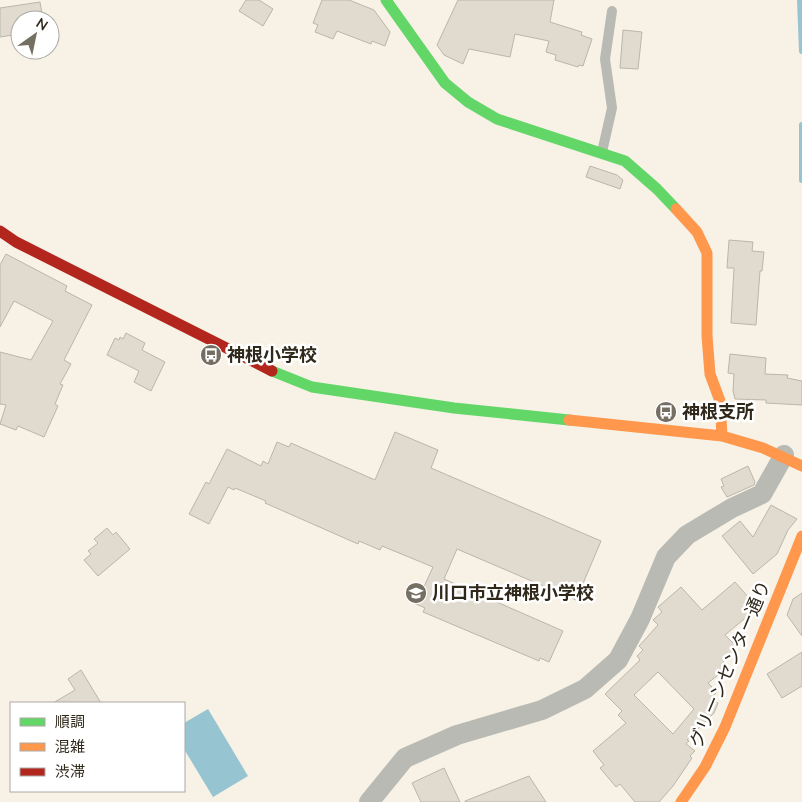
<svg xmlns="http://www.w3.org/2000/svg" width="802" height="802" viewBox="0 0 802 802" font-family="'Nunito Sans','Noto Sans JP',sans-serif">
	<rect width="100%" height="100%" fill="#f7f1e6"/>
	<path fill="#96c4d0" d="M208,709L248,776L213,797L184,749V723Z"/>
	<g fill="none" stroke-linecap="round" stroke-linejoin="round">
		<path stroke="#96c4d0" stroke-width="6" d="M800,0L802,51
			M802,125V180"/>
	</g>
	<path fill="#e0dacf" stroke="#bbb5aa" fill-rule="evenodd" d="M246,0H259L273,9L263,26L239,11Z
		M322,0H349L374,10L390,32L385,46L372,41L371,44L337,31L333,39L315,32L318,25L313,23Z
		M458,0H554L550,22L582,32L581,35L592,39L583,66L579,65L578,67L555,60L556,55L546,52L549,41L515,34L510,57L469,49L463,64L444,55L437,45Z
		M40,2L43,20H20V34L0,37V8Z
		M623,30L642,32L638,69L620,68Z
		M590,166L617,175L623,180L620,189L586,177Z
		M729,240L753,242L752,251L764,252L762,271H760L756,325L731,323L734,268H727Z
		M6,254L67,286L65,291L92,305L64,360L71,364L60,384L63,385L55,404L58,406L44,437L18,426L16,430L0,424L6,405L0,404V352L31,360L53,321L14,301L0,327V265Z
		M126,333L145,343L142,350L165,362L151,391L134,382L139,371L107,355L115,338L119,340L120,337L123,339Z
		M730,354L766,358L765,374L788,375L787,378L802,381V405L766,403V400L735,399L733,391L734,374L728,373Z
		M395,432L438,450L431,468L601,541L576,600L457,549L444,579L563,631L549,662L540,658L539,661L423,612L425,608L416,604L433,567L382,546L380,550L359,541L358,544L265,503L266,501L235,488L234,490L228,487L209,524L189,514L206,482L209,484L227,449L261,466L263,461L268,464L277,442L289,447L291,443L375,480Z
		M748,466L755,482L754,485L727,497L721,487L724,486L721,479Z
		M771,505L797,519L788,530L777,554L753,574L722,536L740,521L753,537Z
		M107,528L113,535L116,532L130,549L98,576L84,560L91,554L88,551L98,543L94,539Z
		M735,582L757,607L756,609L725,635L737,647L723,661L728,667L708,683L717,692L712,697L718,703L714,713L687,740L689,741L686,744L695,751L690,756L692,758L673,786L659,802H635L620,784L616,787L600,768L604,765L593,751L626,723L618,715L622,711L605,694L640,660L637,656L643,650L639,646L658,625L653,620L662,612L658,607L681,587L702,610ZM658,672L694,709L673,734L634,695Z
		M802,593V636L787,615L793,599Z
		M802,652V686L782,698L767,674Z
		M81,670L101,703H53L75,690L68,679Z
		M444,768L460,802H421L412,783Z
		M529,776L546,802H465V801Z"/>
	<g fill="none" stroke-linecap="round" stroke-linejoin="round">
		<path stroke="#b9bab3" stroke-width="10" d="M602,152L612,108L605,59L612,11"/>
		<path stroke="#b9bab3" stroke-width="20" d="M369,802L405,758L457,735L542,710L585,689L618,660L640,619L666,557L687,535L732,508L762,494L784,455"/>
		<path stroke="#63d668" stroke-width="11" d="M386,0L445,83L468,102L497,119L625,161L657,189L676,209
			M272,371L312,387L454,408L569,420"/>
		<path stroke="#ff974d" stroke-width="11" d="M676,209L697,232L707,253V336L710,374L720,401L722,436
			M569,420L722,436L763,448L802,466
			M681,802L705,767L725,727L802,536"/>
		<path stroke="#b3261e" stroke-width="11" d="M0,231L16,242L272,371"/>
	</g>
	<defs>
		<g id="bus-disc" transform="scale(1.125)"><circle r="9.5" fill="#756e62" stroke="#fff"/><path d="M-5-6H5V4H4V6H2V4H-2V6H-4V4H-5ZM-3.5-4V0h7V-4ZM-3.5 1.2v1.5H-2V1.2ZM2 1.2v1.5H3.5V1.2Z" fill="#fff"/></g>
		<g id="school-disc" transform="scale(1.125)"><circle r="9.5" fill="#756e62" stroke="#fff"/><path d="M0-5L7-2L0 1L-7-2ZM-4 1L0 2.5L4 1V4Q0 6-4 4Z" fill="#fff"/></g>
	</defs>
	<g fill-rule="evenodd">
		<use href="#bus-disc" x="211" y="355"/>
		<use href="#bus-disc" x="666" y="412"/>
		<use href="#school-disc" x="416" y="593"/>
	</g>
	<g text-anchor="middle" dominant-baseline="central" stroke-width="5" stroke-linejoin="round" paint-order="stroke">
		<g font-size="18" font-weight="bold" fill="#2f281b" stroke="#fff" text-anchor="start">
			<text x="227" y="355">神根小学校</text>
			<text x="682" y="412">神根支所</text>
			<text x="432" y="593">川口市立神根小学校</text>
		</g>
		<g font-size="18" fill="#2f281b" stroke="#fff">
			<text transform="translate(730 664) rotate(-67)">グリーンセンター通り</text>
		</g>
	</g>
	<rect x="10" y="702" width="175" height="90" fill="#ffffff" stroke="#aca9a4"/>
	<rect x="20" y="718" width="25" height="8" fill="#63d668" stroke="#aca9a4"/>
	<text x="55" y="727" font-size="15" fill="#2f281b">順調</text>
	<rect x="20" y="743" width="25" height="8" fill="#ff974d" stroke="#aca9a4"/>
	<text x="55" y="752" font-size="15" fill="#2f281b">混雑</text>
	<rect x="20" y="768" width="25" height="8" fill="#b3261e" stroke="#aca9a4"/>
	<text x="55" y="777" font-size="15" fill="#2f281b">渋滞</text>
	<g transform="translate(35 35) rotate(33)"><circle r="24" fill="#ffffff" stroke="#aca9a4"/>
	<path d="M0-4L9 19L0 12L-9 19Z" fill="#756e62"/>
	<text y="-8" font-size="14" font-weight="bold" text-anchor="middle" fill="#2f281b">N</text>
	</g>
</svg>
